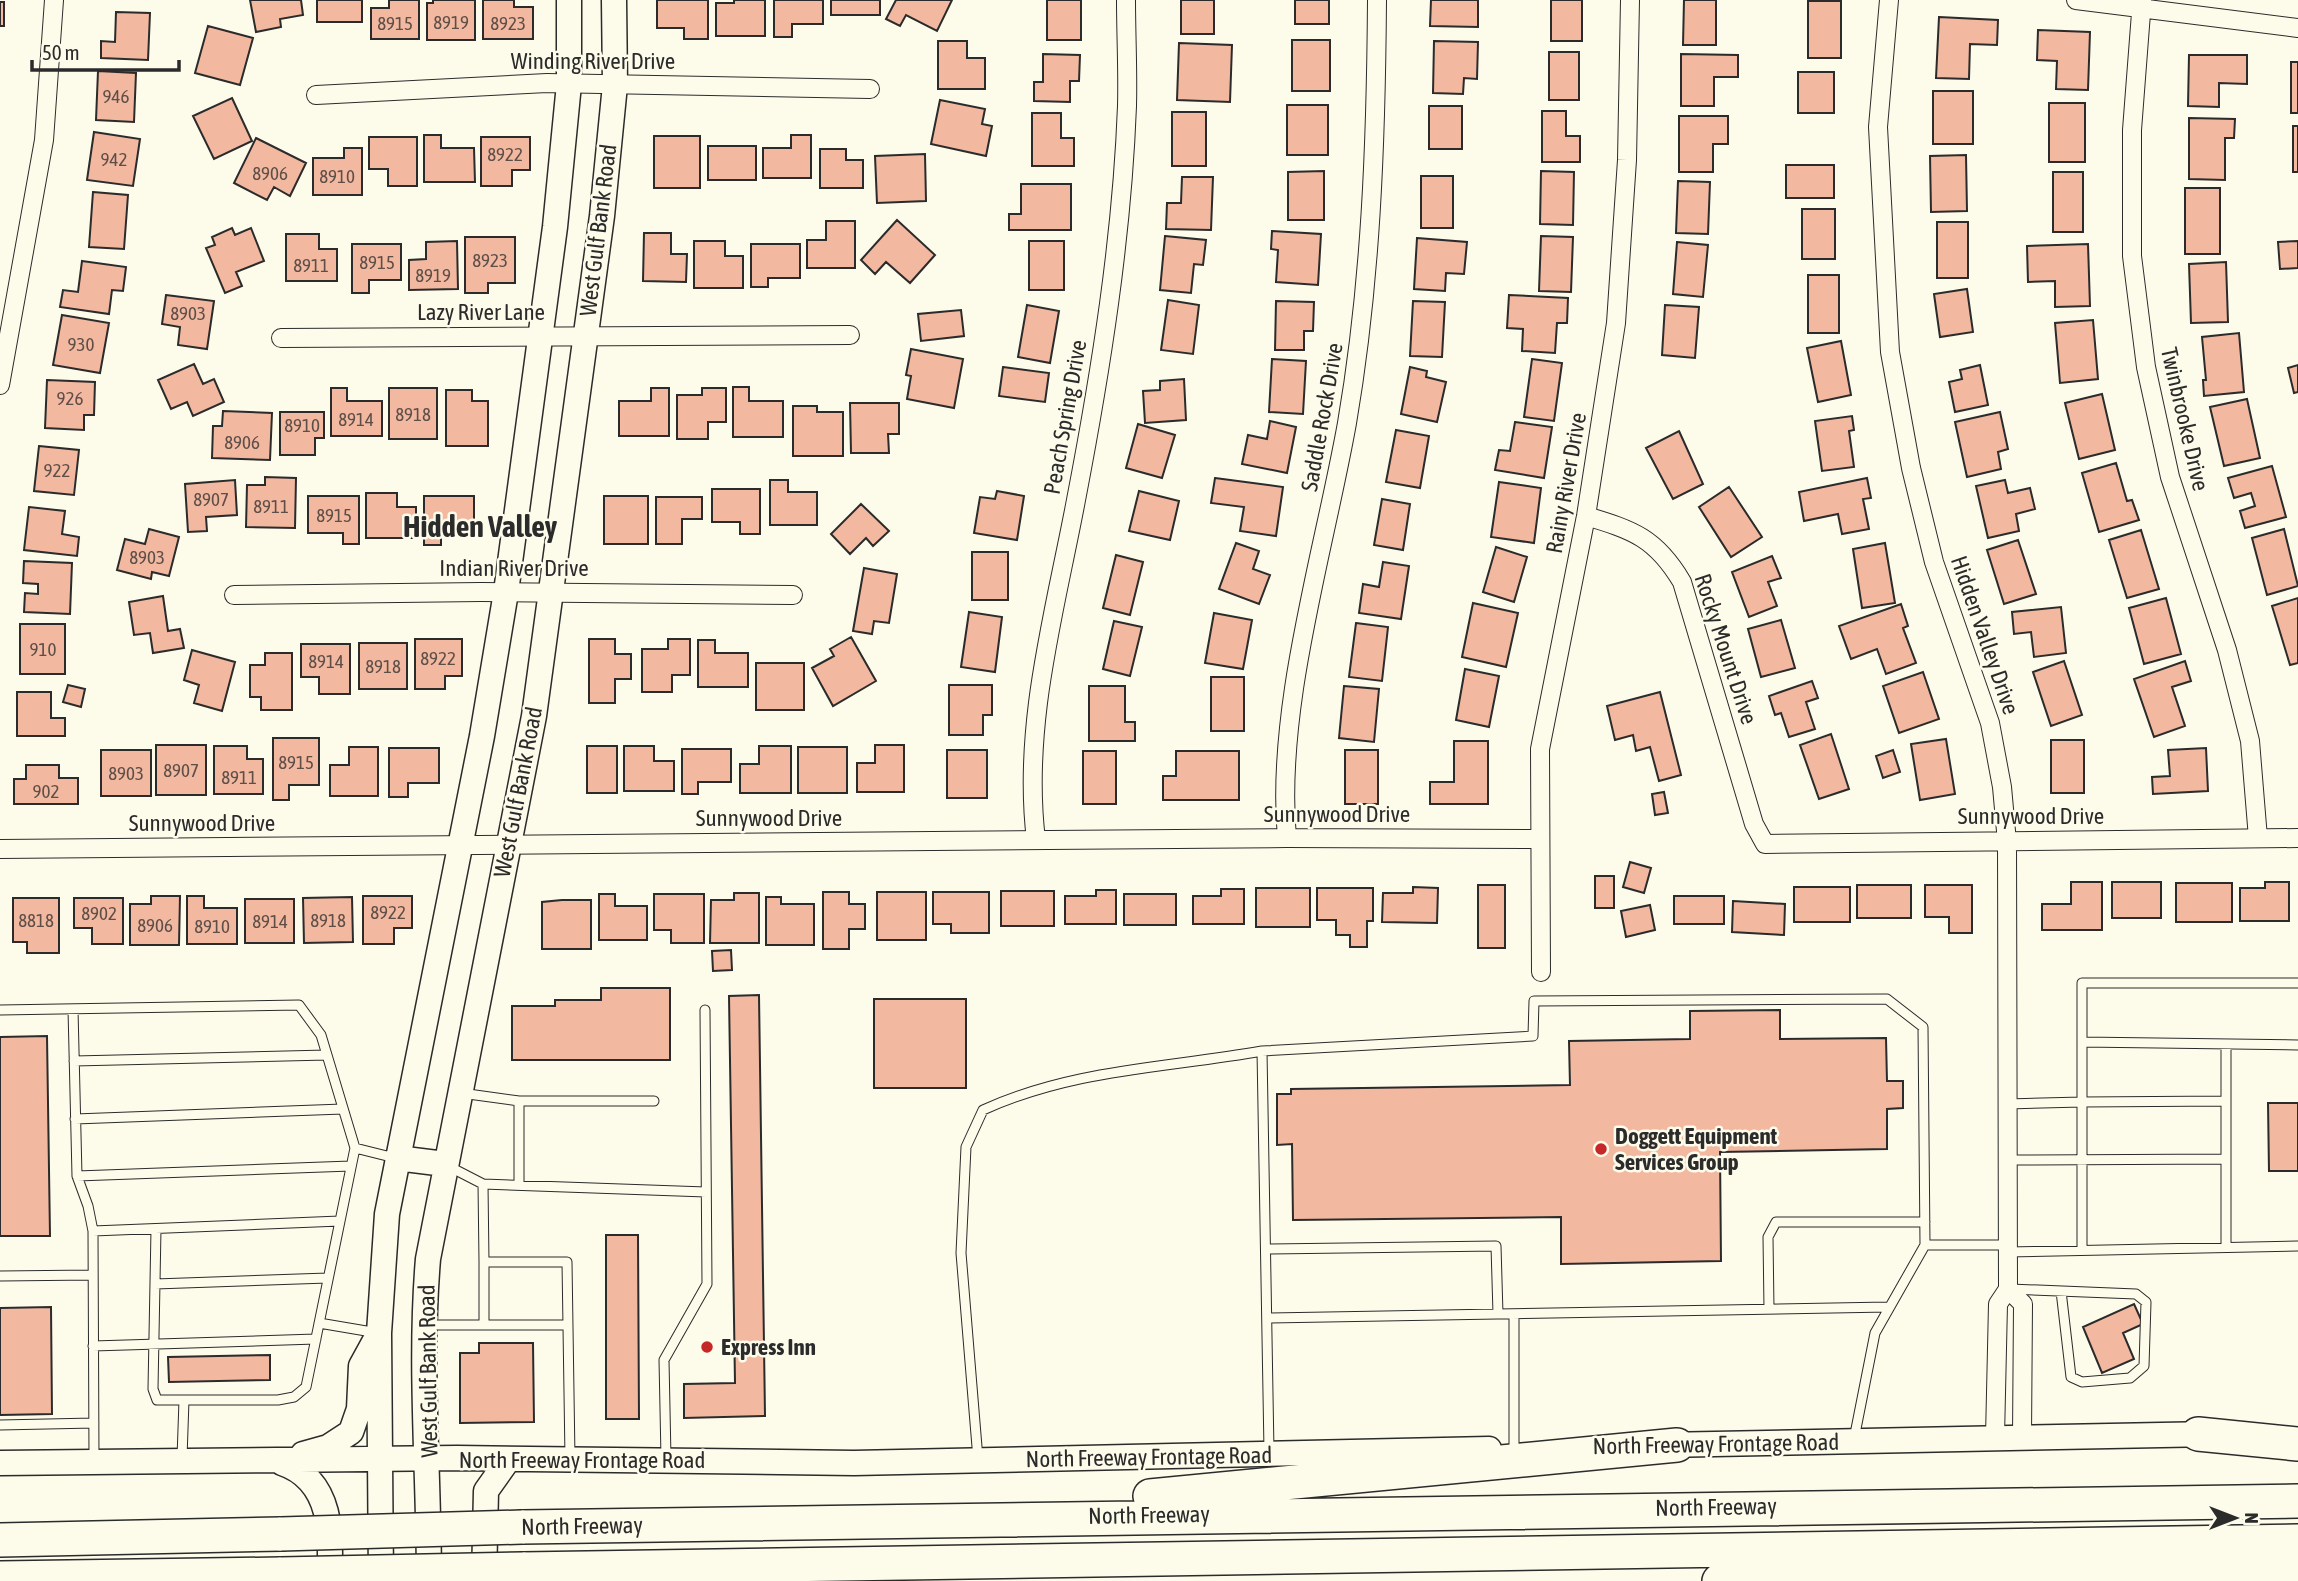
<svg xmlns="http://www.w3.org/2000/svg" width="2298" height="1581" viewBox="0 0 2298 1581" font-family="'Asap Condensed',sans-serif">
	<rect width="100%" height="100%" fill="#fdfbea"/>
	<path fill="#f2b8a0" stroke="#2b2b2b" stroke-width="2" d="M250,0H301L303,15L280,19L281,27L256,32Z
		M317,0H362V22H317Z
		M389,0H419V39H371V8H389Z
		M433,0H475V40H427V3H433Z
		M483,0H514V7H533V39H483Z
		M657,0H708V39H684V28H657Z
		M734,0H765V36H716V3H734Z
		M774,0H823V24H792V37H774Z
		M831,0H880V15H831Z
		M896,0H952L937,31L906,15L900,26L886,19Z
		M1047,0H1081V40H1047Z
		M1181,0H1214V34H1181Z
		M1295,0H1329V24H1295Z
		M1431,0H1478V27L1430,26Z
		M1551,0H1582V41H1551Z
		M1684,0H1716V45H1683Z
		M1808,1H1841V58H1808Z
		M0,2H4V26H0Z
		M116,12L150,13L148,60L101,58V41L115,42Z
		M1939,17L1998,20L1997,45L1970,44L1969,79L1936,78Z
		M208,26L253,38L240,85L195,73Z
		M2038,30L2090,32L2088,90L2056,89L2057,61L2037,60Z
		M1292,40H1330V91H1292Z
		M938,41H967V58H985V89H938Z
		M1434,41L1478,42L1477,79L1464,78L1463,94L1433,93Z
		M1179,43L1232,45L1230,102L1177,100Z
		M1549,52H1579V100H1549Z
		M1043,54L1080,55L1079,81H1070V102L1034,101V82H1043Z
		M1681,54L1738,55V77H1714V106H1681Z
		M2189,55H2247V84L2219,83V107L2188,106Z
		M2291,62H2298V113H2291Z
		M98,71L136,73L134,122L96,120Z
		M1798,72H1834V113H1798Z
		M1933,91H1973V144H1933Z
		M232,98L252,141L214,159L193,116Z
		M940,100L985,109L982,124L992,126L986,156L931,144Z
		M2049,103H2085V162H2049Z
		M1287,105H1328V155H1287Z
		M1429,106H1462V149H1429Z
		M1542,111H1566V136H1580V162H1542Z
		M1172,112H1206V166H1172Z
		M1032,113H1061V138H1074V166H1032Z
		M1679,116H1728V144H1713V172H1679Z
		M2189,118L2235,119L2234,138H2225V180L2189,179Z
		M2293,126H2298V172H2293Z
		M94,132L140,139L133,186L87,180Z
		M424,135H441V148H474L475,182H424Z
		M791,135H811V178H763V148H791Z
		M654,136H700V188H654Z
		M369,137H417V186H388V169H369Z
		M481,137H530V170H512V186H481Z
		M256,138L306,163L290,196L274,187L267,200L234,183Z
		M708,146H756V180H708Z
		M344,148H362V195H313V158H344Z
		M820,149H846V160H863V188H820Z
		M925,154L926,201L877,203L875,156Z
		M1966,155L1967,211L1931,212L1930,156Z
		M1786,165H1834V198H1786Z
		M1324,171V220H1288V172Z
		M1541,171L1574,172L1573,225L1540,224Z
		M2053,172H2083V232H2053Z
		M1421,176H1453V228H1421Z
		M1182,177H1213L1211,230L1166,229L1167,203H1181Z
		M1678,181L1710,182L1708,234L1676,233Z
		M1021,184H1071V230H1009V214H1021Z
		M2185,188H2220V254H2185Z
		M93,192L128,195L124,249L89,247Z
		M1802,209H1835V259H1802Z
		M897,220L935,255L910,283L886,262L875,274L861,260Z
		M826,221H855V268H807V240H826Z
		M1937,222H1968V278H1937Z
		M232,228L235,235L251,228L264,261L236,272L242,286L225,293L206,248L215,245L212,237Z
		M1272,231L1321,234L1318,285L1276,282L1278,250L1271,249Z
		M644,233H671V254H687L686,282L643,281Z
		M286,234H319V249H337V281H286Z
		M1165,236L1206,240L1203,265L1194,264L1191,293L1160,290Z
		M1541,236L1573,237L1571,292L1539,291Z
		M465,237H515V283H488V293H465Z
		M1417,238L1467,242L1464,274L1446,273L1445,291L1414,289Z
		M457,241L458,289L409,290V260L426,259V242Z
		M694,241H725V256H743V288H694Z
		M1029,241H1064V290H1029Z
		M2298,241V268L2280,269L2278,242Z
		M1677,242L1708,245L1703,297L1673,294Z
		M352,244H401V280H369V293H352Z
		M751,244H800V278H768V287H751Z
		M2088,244L2090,306L2055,307V281L2028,282L2027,246Z
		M82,261L126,267L123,291L112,290L109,314L60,307L63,290L78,292Z
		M2226,262L2228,322L2191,323L2189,264Z
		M1808,275H1839V333H1808Z
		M1967,289L1973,332L1940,337L1934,294Z
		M166,295L214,301L207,349L178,345L180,327L162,324Z
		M1509,295L1568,298L1567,323H1557L1555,353L1522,351L1523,329L1507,328Z
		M1168,300L1199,305L1193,354L1161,350Z
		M1276,301L1314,302L1313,331H1304V350H1275Z
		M1413,301L1445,302L1442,357L1410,356Z
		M1027,305L1059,311L1050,363L1018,357Z
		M1665,305L1699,307L1695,358L1662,355Z
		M961,310L964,336L921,341L918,314Z
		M62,315L109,323L100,373L53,365Z
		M2093,320L2098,379L2060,383L2055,323Z
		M2239,333L2244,392L2204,396L2203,380H2206L2202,337Z
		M1841,341L1851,395L1818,402L1807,348Z
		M911,349L963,359L954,408L907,399L911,376L906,375Z
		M1272,359L1306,361L1303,414L1269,412Z
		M1532,359L1562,363L1554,421L1524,417Z
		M194,364L203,384L214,379L224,402L193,416L187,402L171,409L158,380Z
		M1980,365L1988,405L1955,412L1949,382L1962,379L1960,370Z
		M2298,365V392L2294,393L2288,368Z
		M1003,367L1049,373L1045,402L999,396Z
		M1410,367L1427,371L1426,377L1446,382L1437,422L1401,414Z
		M1184,379L1186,420L1145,423L1143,391L1160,390V381Z
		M47,380L95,382L94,415H84V430L45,428Z
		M733,387H749V401H783V437H733Z
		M331,388H347V401H382V436H331Z
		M389,388H437V439H389Z
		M651,388H669V436H619V401H651Z
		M702,388H726V422H708V439H677V395H702Z
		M446,390H472V401H488V446H446Z
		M2102,394L2115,450L2079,459L2065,403Z
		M2247,399L2260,458L2224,466L2210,407Z
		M850,403H899V434H888L889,453H851Z
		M793,406H817V412H843V456H793Z
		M223,411L272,413L270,460L212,458L213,426H222Z
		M280,412H324V438H315V455H280Z
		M2000,412L2008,449L1998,452L2001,469L1967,477L1955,422Z
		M1852,416L1854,430L1849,431L1854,467L1822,471L1815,421Z
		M1270,421L1296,427L1287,473L1242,464L1248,435L1267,439Z
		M1515,422L1552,427L1544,478L1495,470L1499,450L1510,451Z
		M1138,424L1175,435L1162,478L1126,468Z
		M1396,430L1429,436L1420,488L1386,482Z
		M1679,431L1703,484L1673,499L1646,448Z
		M39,446L79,450L74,495L34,491Z
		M2116,463L2127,501L2132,500L2139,520L2099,532L2082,473Z
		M2272,466L2286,517L2245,528L2240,511L2255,506L2251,493L2234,498L2228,478Z
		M265,477L296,478L295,528L246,527L247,485H265Z
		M1215,478L1283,487L1276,536L1240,531L1244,507L1211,503Z
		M1867,478L1871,498L1863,499L1869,529L1842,534L1838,514L1804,521L1799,492Z
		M235,480L237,515L206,517L207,531L188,532L185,484Z
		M770,480H788V492H817V525H770Z
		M2005,480L2008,493L2030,488L2035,509L2016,514L2019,531L1988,538L1976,486Z
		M1499,482L1541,488L1534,543L1491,537Z
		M1729,487L1762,537L1731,557L1699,507Z
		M712,489H760V534H740V522H712Z
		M997,491L1024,496L1017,540L974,533L980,497L995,499Z
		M1139,491L1179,501L1170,540L1129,531Z
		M366,493H397V507H416V538H366Z
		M308,496H359V544H343V533H308Z
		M424,496H474V531H441V545H424Z
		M604,496H648V544H604Z
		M656,497H702V519H682V544H656Z
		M1382,499L1410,504L1403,550L1374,545Z
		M861,504L889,531L873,546L866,538L850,554L831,534Z
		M29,507L65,511L62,534L79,537L77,556L24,550Z
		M149,529L179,537L169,576L152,572L151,579L117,570L125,539L145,544Z
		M2284,529L2298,586L2267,595L2252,538Z
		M2141,530L2159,589L2127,598L2109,540Z
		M2018,540L2036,594L2004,604L1987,550Z
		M1236,543L1259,551L1253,569L1270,575L1259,604L1219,589Z
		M1885,543L1895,603L1862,608L1853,549Z
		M1496,547L1527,557L1514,602L1483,592Z
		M972,552H1008V600H972Z
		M1116,555L1143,562L1130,615L1103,608Z
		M1772,556L1781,578L1768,582L1777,606L1749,617L1732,572Z
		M24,561L72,563L70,614L24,612L25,593L38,594V584L23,583Z
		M1383,562L1409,566L1401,619L1359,613L1363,584L1379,587Z
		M864,568L897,574L889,623L874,621L872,634L853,631Z
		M163,596L168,631L180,629L184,648L153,653L150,633L134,635L129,602Z
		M2166,598L2181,654L2144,664L2129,608Z
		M2298,598V663L2290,665L2272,606Z
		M1473,603L1518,613L1506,667L1462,657Z
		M1901,604L1908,626L1903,628L1916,663L1886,674L1877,649L1851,659L1839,626Z
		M2061,607L2066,653L2034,657L2031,632L2014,634L2012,612Z
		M969,612L1002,617L995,672L961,667Z
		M1214,613L1252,620L1243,669L1205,663Z
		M1781,620L1795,668L1761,677L1748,629Z
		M1114,621L1142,627L1130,676L1103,669Z
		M1356,623L1388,627L1382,681L1349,677Z
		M20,624H65V674H20Z
		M851,637L876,681L833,706L812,668L834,656L830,649Z
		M415,639H462V676H445V689H415Z
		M589,639H615V654H631V679H615V703H589Z
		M668,639H690V675H672V692H642V649H668Z
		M698,640H715V653H748V687H698Z
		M359,643H407V689H359Z
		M301,644H350V694H319V677H301Z
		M192,650L235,662L222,711L194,703L199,685L184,680Z
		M265,653H292V710H261V697H250V665H265Z
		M2064,661L2082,715L2051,726L2033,672Z
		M2185,661L2191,681L2172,687L2185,726L2154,737L2134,679Z
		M756,663H804V710H756Z
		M1465,669L1499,676L1489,727L1456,720Z
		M1923,672L1939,719L1899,733L1883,686Z
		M1211,677H1244V731H1211Z
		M1812,681L1818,698L1806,702L1815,729L1789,737L1781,713L1775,715L1769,696Z
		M68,685L85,689L81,707L63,702Z
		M949,685H992V715H983V735H949Z
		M1089,686H1125V722H1135V741H1089Z
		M1344,686L1379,689L1374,742L1339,738Z
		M17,692H51V718H65V736H17Z
		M1660,692L1681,775L1659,781L1650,747L1636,751L1633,735L1615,740L1607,706Z
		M1831,734L1849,789L1819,799L1800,745Z
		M273,738H319V785H289V800H273Z
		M1946,739L1955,794L1920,800L1911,744Z
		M2051,740H2084V793H2051Z
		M1454,741H1488V804H1430V782H1454Z
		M156,745H206V795H156Z
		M875,745H904V792H857V763H875Z
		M214,746H247V759H263V794H214Z
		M587,746H617V793H587Z
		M624,746H654V761H674V791H624Z
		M759,746H791V793H740V764H759Z
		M349,747H378V796H330V765H349Z
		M798,747H847V793H798Z
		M389,748H439V783H408V797H389Z
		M2206,748L2208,791L2153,794L2152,777L2170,776L2168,750Z
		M682,749H731V782H698V794H682Z
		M101,750H151V796H101Z
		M947,750H987V798H947Z
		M1345,750H1378V804H1345Z
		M1893,750L1900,772L1883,778L1876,756Z
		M1083,751H1116V804H1083Z
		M1176,751H1239V800H1163V776H1176Z
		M26,765H59V778H78V804H14V779H26Z
		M1664,792L1668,813L1655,815L1652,794Z
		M1630,862L1651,868L1644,893L1623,887Z
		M1595,876H1614V908H1595Z
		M2071,882H2102V930H2042V904H2071Z
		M2112,882H2161V918H2112Z
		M2265,882H2289V921H2240V888H2265Z
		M2176,883H2232V922H2176Z
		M1478,885H1505V948H1478Z
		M1857,885H1911V918H1857Z
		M1925,885H1972V933H1949V917H1925Z
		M1413,887L1438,888L1437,923L1382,922L1383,893H1413Z
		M1794,887H1850V922H1794Z
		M1256,888H1310V927H1256Z
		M1317,888H1373V921H1367V947H1350V935H1336V920H1317Z
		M1221,889H1244V924H1193V896H1221Z
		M1096,890H1116V924H1065V896H1096Z
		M1001,891H1054V926H1001Z
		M823,892H849V904H865V929H849V949H823Z
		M877,892H926V940H877Z
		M933,892H989V933H951V924H933Z
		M734,893H759V943H710L711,900H734Z
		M599,894H615V906H647V940H599Z
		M654,894H704V943H671V930H654Z
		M1124,894H1176V925H1124Z
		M151,896H180L179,945H130V904H151Z
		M187,896H204V908H237V944H187Z
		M363,896H412V928H394V944H363Z
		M1674,896H1724V924H1674Z
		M352,897L353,942L304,943L303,898Z
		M766,897H781V904H814V945H766Z
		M13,898H59V953H27V942H13Z
		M74,898H123V944H92V928H74Z
		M245,899H294V943H245Z
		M562,900H591V949H542V902Z
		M1733,901L1785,904L1784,935L1732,932Z
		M1650,905L1655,930L1626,937L1621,911Z
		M731,950L732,970L713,971L712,951Z
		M601,988H670V1060H512V1006H555V1000H601Z
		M759,995L765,1416L684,1418V1384L735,1383L729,996Z
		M874,999H966V1088H874Z
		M1780,1010V1039L1886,1038L1887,1081H1903V1108L1887,1109V1149L1720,1152L1721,1261L1561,1264V1217L1293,1220L1292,1144L1277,1145V1094H1291V1089L1570,1085L1569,1041L1690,1039V1011Z
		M47,1036L50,1236H0V1037Z
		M2268,1103H2298V1171H2269Z
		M606,1235H638L639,1419H606Z
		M2134,1304L2143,1324L2123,1333L2134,1359L2102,1373L2083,1327Z
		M51,1307L52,1414L0,1415V1308Z
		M479,1343H533L534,1422L460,1423V1353H479Z
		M270,1355V1380L169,1382L168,1357Z"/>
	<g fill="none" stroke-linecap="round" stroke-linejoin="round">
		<g stroke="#2b2b2b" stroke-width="11">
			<path id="lane" d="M73,1009L77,1176L88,1206L93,1231L94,1460
				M0,1010L299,1005L321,1035L355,1148L395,1158
				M2082,1042L2298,1045
				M74,1061L327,1055
				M461,1093L519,1101H654
				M519,1101V1185
				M2007,1104L2082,1102V983H2298
				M75,1119L343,1109
				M2007,1160L2226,1159
				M450,1167L483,1184L706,1192
				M77,1176L351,1166
				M483,1184L484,1262
				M156,1229L153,1389L157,1400H278L294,1397L306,1387L355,1148
				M93,1231L340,1221
				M1925,1245H2007
				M2226,1247V1045
				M1266,1249L1496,1246L1498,1314
				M2082,1250V1102L2226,1101
				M2007,1252L2298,1246
				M0,1276L93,1275
				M155,1284L328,1278
				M2010,1289L2136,1294L2146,1302L2144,1366L2130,1378L2082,1382L2071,1377L2061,1291
				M1769,1309L1768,1237L1776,1222H1925
				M1514,1314V1448
				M1267,1318L1888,1307
				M319,1323L378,1333
				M426,1325H568
				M484,1325V1262H567L570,1458
				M93,1346L316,1339
				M0,1425L94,1423
				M1269,1451L1262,1051L1533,1036L1534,1001L1887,999L1923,1027L1925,1245L1875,1333L1854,1439
				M182,1458L184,1400
				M666,1458L664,1360L707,1284L705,1010
				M978,1459L961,1253L966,1147L983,1110C1073,1069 1166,1068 1262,1051"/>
		</g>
		<g stroke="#2b2b2b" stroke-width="20">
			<path id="street" d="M1889,0L1878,127L1890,352L1911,468L1934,562L1990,723L2002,787L2007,842L2008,1289L1998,1304L1995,1437
				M2076,0L2298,28
				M2142,0L2132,130V256L2146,367L2170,477L2227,650L2250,741L2258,838
				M316,95L547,83L870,89
				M281,338L850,335
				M0,385L44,140L54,0
				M1586,516C1633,530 1656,538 1682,582L1754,824L1765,844L2298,838
				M234,595L481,592L793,595
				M1287,838C1275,709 1324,552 1347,423C1371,283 1376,143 1377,0
				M1036,840C1022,725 1055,612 1076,500C1101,370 1122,238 1127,106C1128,71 1126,35 1126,0
				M0,849L1287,838L1539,839
				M1541,972L1540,749L1586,516L1616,323L1627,160L1630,0
				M2008,1289L2023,1304L2022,1436"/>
		</g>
		<g stroke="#2b2b2b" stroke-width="27">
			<path id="secondary" d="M397,1158L445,1164
				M1662,1445L2213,1434
				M303,1454L328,1447L351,1432L359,1409L361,1366L378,1335
				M0,1463L457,1458L854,1463L1489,1449
				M282,1463C333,1480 332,1536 329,1581
				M381,1581L379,1333L387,1214L482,736L506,592L555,227L569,84V0
				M429,1581C429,1474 419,1364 428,1259L534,716L602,216L615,85L614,0
				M484,1581L486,1491L508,1460"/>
		</g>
		<g stroke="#2b2b2b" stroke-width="36">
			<path id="highway" d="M2198,1434L2298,1444
				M1150,1496L1677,1445
				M522,1527L2298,1501
				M0,1540L281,1534
				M523,1569L2298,1541
				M0,1578L281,1574
				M1719,1581L2298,1573"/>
		</g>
		<use href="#lane" stroke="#fdfbea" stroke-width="9"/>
		<use href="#street" stroke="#fdfbea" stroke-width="18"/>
		<use href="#secondary" stroke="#fdfbea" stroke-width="24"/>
		<use href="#highway" stroke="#fdfbea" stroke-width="33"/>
		<g stroke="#2b2b2b" stroke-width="36" stroke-linecap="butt">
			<path id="highway-bridge" d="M281,1534L522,1527
				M281,1574L523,1569"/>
		</g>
		<use href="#highway-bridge" stroke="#fdfbea" stroke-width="33"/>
	</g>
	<g fill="#c62828" stroke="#fdfbea" stroke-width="2.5">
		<circle cx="1601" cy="1149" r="7"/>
		<circle cx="707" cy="1347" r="7"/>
	</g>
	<g text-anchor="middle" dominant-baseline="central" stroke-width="5" stroke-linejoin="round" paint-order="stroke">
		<g font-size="19" fill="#5d4e48">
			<text x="451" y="22">8919</text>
			<text x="395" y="23">8915</text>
			<text x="508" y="23">8923</text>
			<text x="116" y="96">946</text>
			<text x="505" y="154">8922</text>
			<text x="114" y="159">942</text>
			<text x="270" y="173">8906</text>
			<text x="337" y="176">8910</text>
			<text x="490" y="260">8923</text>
			<text x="377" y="262">8915</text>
			<text x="311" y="265">8911</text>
			<text x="433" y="275">8919</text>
			<text x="188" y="313">8903</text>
			<text x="81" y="344">930</text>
			<text x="70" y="398">926</text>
			<text x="413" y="414">8918</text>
			<text x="356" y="419">8914</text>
			<text x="302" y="425">8910</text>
			<text x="242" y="442">8906</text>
			<text x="57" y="470">922</text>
			<text x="211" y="499">8907</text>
			<text x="271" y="506">8911</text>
			<text x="334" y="515">8915</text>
			<text x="147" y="557">8903</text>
			<text x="43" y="649">910</text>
			<text x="438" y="658">8922</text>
			<text x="326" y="661">8914</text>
			<text x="383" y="666">8918</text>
			<text x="296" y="762">8915</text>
			<text x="181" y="770">8907</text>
			<text x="126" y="773">8903</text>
			<text x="239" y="777">8911</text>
			<text x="46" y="791">902</text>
			<text x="388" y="912">8922</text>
			<text x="99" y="913">8902</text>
			<text x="36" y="920">8818</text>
			<text x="328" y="920">8918</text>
			<text x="270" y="921">8914</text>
			<text x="155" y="925">8906</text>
			<text x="212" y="926">8910</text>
		</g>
		<g font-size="23" fill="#2b2b2b" stroke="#fdfbea">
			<text x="593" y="61">Winding River Drive</text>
			<text transform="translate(598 230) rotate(-83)">West Gulf Bank Road</text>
			<text x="481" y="312">Lazy River Lane</text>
			<text transform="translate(1065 417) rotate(-80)">Peach Spring Drive</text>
			<text transform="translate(1322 417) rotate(-80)">Saddle Rock Drive</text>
			<text transform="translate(2185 419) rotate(77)">Twinbrooke Drive</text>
			<text transform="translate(1566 483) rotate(-80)">Rainy River Drive</text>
			<text x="514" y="568">Indian River Drive</text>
			<text transform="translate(1985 635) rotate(71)">Hidden Valley Drive</text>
			<text transform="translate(1726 649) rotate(72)">Rocky Mount Drive</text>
			<text transform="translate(518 792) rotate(-79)">West Gulf Bank Road</text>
			<text x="1337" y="814">Sunnywood Drive</text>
			<text x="2031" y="816">Sunnywood Drive</text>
			<text x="769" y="818">Sunnywood Drive</text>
			<text x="202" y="823">Sunnywood Drive</text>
			<text transform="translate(428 1371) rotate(-91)">West Gulf Bank Road</text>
			<text transform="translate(1716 1444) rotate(-1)">North Freeway Frontage Road</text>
			<text transform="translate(1149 1457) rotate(-1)">North Freeway Frontage Road</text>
			<text x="582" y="1460">North Freeway Frontage Road</text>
			<text transform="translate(1716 1507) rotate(-1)">North Freeway</text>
			<text transform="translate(1149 1515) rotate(-1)">North Freeway</text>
			<text transform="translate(582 1526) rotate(-1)">North Freeway</text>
		</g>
		<g font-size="23" font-weight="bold" fill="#2b2b2b" stroke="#fdfbea" text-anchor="start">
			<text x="1615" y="1136">Doggett Equipment<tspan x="1615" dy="26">Services Group</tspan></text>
			<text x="721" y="1347">Express Inn</text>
		</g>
		<g font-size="30" font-weight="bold" fill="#2b2b2b" stroke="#fdfbea">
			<text x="480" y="526">Hidden Valley</text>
		</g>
	</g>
	<g transform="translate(2235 1518) rotate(90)" stroke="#fdfbea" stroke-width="5" paint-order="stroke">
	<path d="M0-5L12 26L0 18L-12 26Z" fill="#2b2b2b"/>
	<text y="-10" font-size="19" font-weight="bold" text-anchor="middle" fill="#2b2b2b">N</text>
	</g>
	<path d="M32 60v10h147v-10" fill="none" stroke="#2b2b2b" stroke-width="3.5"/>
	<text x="42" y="60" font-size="21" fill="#2b2b2b" stroke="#fdfbea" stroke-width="5" paint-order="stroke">50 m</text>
</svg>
